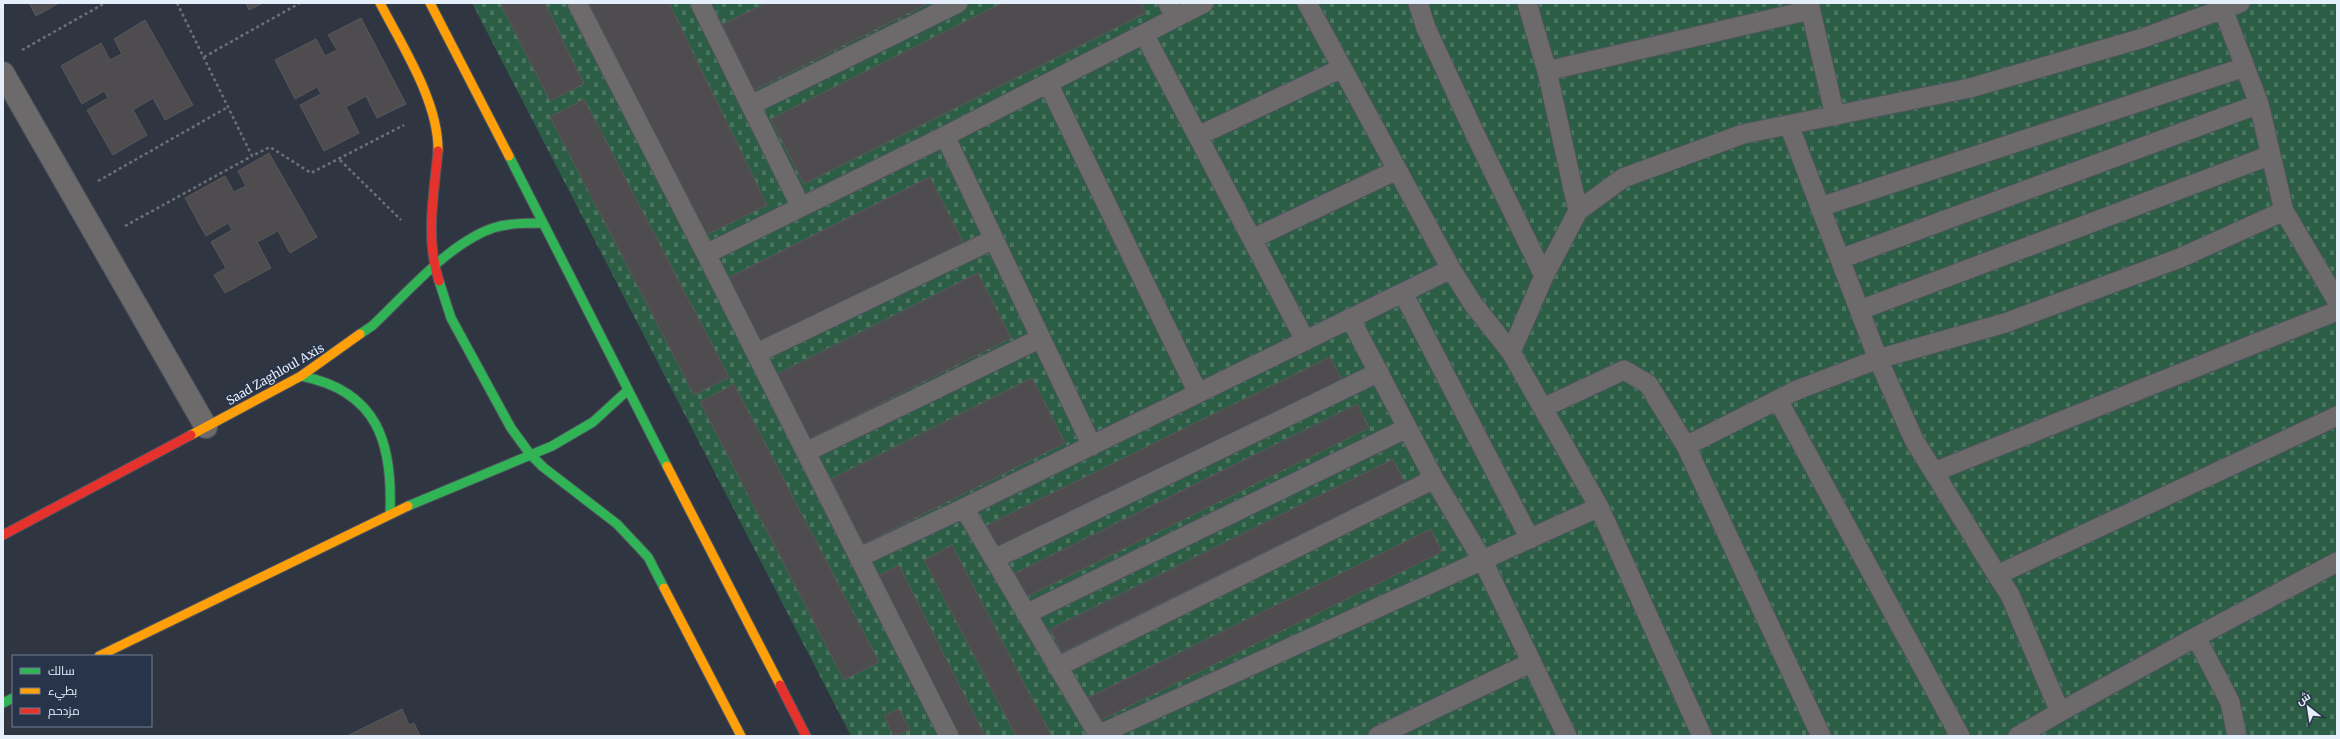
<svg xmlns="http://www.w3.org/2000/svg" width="2340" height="739" viewBox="0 0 2340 739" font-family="Merriweather,Cairo,serif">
	<defs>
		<pattern id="cemetery-stones" width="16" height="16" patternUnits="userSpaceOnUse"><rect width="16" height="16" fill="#2c5d45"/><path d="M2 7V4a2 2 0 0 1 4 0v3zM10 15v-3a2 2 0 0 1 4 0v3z" fill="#4a7561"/></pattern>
	</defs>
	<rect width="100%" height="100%" fill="#2f3641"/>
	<path fill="url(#cemetery-stones)" d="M472,3H2337V736H851Z"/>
	<path fill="#4e4c4f" stroke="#59585a" d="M29,3H59L36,16Z
		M246,3H263L249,10Z
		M500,3H545L584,84L550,101Z
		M589,3H669L767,205L702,237Z
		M766,3H929L754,90L721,25Z
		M1002,3H1141L1146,13L804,184L771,119Z
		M361,18L406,104L377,118L366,96L346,107L359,133L324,151L300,105L321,94L317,87L295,99L275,60L316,39L325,56L337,50L328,35Z
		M145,20L193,105L165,120L153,98L133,110L147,135L113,155L87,110L108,98L104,91L82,104L61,66L101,43L110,60L122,54L114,39Z
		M584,99L729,377L694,395L550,117Z
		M269,153L317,237L290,253L278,231L257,242L271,268L225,293L214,275L226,268L211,242L232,230L228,223L206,236L185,198L225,176L234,192L246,186L238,171Z
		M930,177L963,242L761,343L728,278Z
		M978,273L1011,338L809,439L777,374Z
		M1330,357L1342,380L998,549L987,525Z
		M1032,378L1065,443L863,544L831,479Z
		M734,384L879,662L844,680L700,402Z
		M1357,404L1369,428L1026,597L1014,574Z
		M1393,459L1405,483L1062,652L1050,629Z
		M1431,529L1442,552L1099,721L1087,698Z
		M952,545L1051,735L1049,736H1016L924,560Z
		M899,565L985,736H955L876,577Z
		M402,709L409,725L414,723L420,736H347Z
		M899,709L910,730L893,736L884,716Z"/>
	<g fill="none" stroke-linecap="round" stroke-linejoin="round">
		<g stroke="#4e545d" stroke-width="21">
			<path id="lane" d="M577,3L706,254L949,736
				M700,3L801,207
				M1168,3L1175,18
				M1307,3L1451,269
				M1418,3L1426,28L1475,134L1544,276
				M1527,3L1547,71L1578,211
				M1809,3L1835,116
				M1144,34L1305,340
				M1547,71L1810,10
				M1048,83L1198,393
				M751,105L958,3
				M1789,125L1878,359L1914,440L1997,575
				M945,136L1204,3
				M1198,136L1342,68
				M1820,207L2245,67
				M2284,211L2337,301
				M1252,239L1397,170
				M706,254L945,136L1092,446
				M1840,259L2259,104
				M1403,293L1530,539
				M1860,310L2271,155
				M1350,318L1434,479L1483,561L1567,736
				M1511,352L1544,276L1578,211L1623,178L1743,134L1970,88L2143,38L2240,3
				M757,353L994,239
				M1778,400L1960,736
				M1543,408L1624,370L1648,384L1686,446
				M806,452L1041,338
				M1934,472L2337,311
				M964,508L1451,269L1473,304L1511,352L1599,507L1702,736
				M860,557L964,508L1099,736
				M994,559L1379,372
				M1026,614L1407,428
				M1057,667L1434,479
				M2060,712L2196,637
				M1096,736L1599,507
				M1378,736L1532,662
				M1821,736L1686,446L1797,390L1878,359L2005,323L2180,258L2284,211L2259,104L2223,9
				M2018,736L2060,712L2010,595L1997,575L2337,416
				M2237,736L2230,702L2196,637L2337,562"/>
		</g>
		<g stroke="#4e545d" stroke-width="24">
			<path id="street" d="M3,73L206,427"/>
		</g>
		<g stroke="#4e545d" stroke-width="11">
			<path id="fast" d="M509,156L667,466
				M439,281L451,318L511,428L530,454L543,467L617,524L648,557L664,588
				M360,334L372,326C406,294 449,243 493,228C509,223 526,223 542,223
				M301,376C378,391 393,443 390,514
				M408,506L552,446L593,422L628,390
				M3,703L13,698"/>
		</g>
		<g stroke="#4e545d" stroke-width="11">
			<path id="slow" d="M380,3C402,46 439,102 438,151
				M430,3L509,156
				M191,435L301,376L360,334
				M667,466L780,685
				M664,588L741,736
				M99,656L408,506"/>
		</g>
		<g stroke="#4e545d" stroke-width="11">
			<path id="jam" d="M438,151C434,194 425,239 439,281
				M3,535L191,435
				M780,685L806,736"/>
		</g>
		<path stroke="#707073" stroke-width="2.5" stroke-dasharray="3 3" stroke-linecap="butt" d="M177,3L252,156L270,147L311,173L404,125
			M22,50L105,3
			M204,57L300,3
			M340,160L401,220
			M98,181L228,107
			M125,226L252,156"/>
		<use href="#lane" stroke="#6c6a6b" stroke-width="19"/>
		<use href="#street" stroke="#6c6a6b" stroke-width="22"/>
		<use href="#fast" stroke="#30b455" stroke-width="9"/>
		<use href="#slow" stroke="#ff9f0a" stroke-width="9"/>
		<use href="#jam" stroke="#e5322d" stroke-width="9"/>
	</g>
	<g text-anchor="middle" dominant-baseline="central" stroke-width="3" stroke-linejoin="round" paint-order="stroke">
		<g font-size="12" fill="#e5eefb" stroke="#273449">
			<text transform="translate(275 374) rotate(-30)">Saad Zaghloul Axis</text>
		</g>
	</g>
	<rect width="2340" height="739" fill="none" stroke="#e5eefb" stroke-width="8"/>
	<rect x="12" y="655" width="140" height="72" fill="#273449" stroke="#737e90"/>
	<rect x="20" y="668" width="20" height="6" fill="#30b455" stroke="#737e90"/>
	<text x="48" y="675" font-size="12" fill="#e5eefb">سالك</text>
	<rect x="20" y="688" width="20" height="6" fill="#ff9f0a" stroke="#737e90"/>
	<text x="48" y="695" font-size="12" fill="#e5eefb">بطيء</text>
	<rect x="20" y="708" width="20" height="6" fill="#e5322d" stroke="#737e90"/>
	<text x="48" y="715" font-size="12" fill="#e5eefb">مزدحم</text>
	<g transform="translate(2308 707) rotate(330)" stroke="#273449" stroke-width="3" paint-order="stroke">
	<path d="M0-3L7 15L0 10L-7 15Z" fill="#e5eefb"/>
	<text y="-6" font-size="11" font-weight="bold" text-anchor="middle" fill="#e5eefb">ش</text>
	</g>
</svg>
